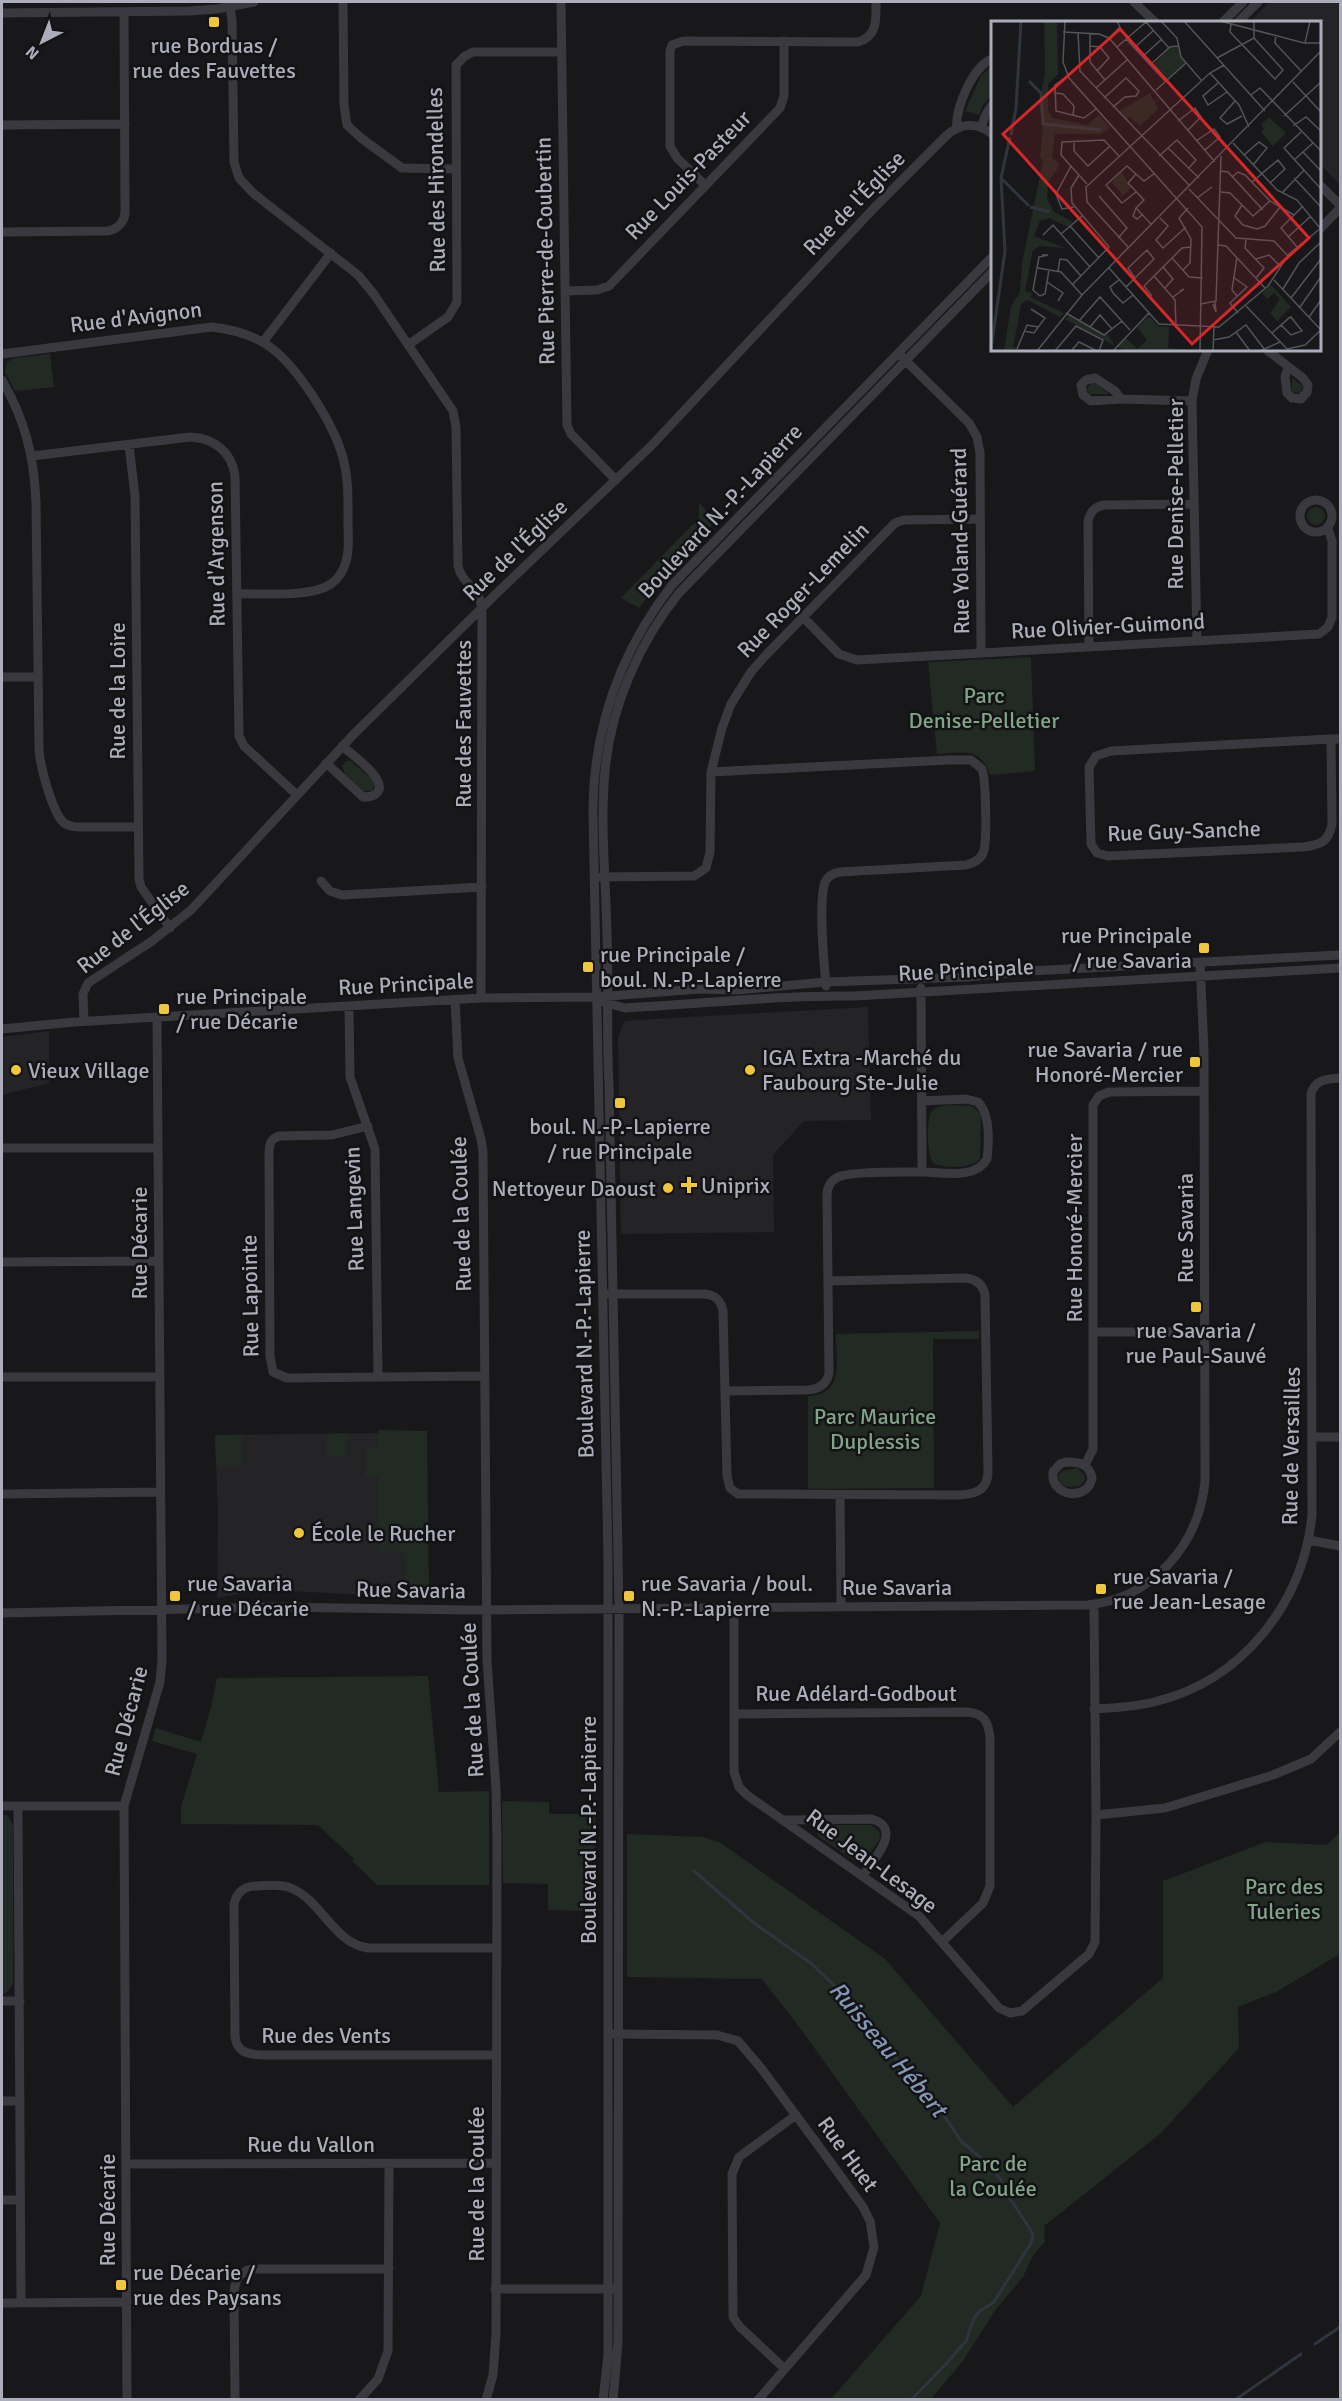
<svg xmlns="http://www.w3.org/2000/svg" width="1342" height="2401" viewBox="0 0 1342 2401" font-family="Signika,sans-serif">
	<rect width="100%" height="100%" fill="#18181a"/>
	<path fill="#242427" d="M1270,2H1340V185L1320,164V22H1250Z
		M868,1007L871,1120L804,1121L773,1155L774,1232L621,1234L618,1037L623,1024L626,1021L637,1020Z
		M49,1031V1083L2,1095V1037Z
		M379,1433V1551H404L405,1600L388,1596L288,1591L246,1593L217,1598L218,1515L215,1435Z"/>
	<path fill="#222a24" d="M992,66V95L983,105L979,115L965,111L981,76Z
		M50,354L54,387L15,391L5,372L7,362L14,358Z
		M1292,378L1303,386L1300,393L1292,392Z
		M1092,383L1096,384L1109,394H1089L1087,388Z
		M699,503L716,521L675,563L639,608L621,598L699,518Z
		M1307 516a9 9 0 1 1 18 0a9 9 0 1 1-18 0Z
		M1031,657L1035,771L990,775C981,746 961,753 937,754L928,662Z
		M346,761H351L374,781L375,785L372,791H363L345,774L342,766Z
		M971,1106L977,1110L981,1116L980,1159C971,1169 947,1168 934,1164C927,1157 925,1117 933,1110C941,1103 961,1106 971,1106Z
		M979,1331V1339H933L934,1488L808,1489V1396C845,1395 836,1359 836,1334Z
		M379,1430L427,1431L429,1599L405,1600L404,1551H379V1476H365V1448H379Z
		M347,1433V1457L327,1456V1434Z
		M215,1435H242L243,1466L216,1465Z
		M1077,1468L1085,1476V1480L1080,1486L1067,1487L1060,1484L1058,1476L1062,1471Z
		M428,1676L439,1792L489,1791V1885H377L352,1861L354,1859L318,1825L181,1824V1807L197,1754L152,1741L156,1728L201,1742L211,1707L217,1678Z
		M502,1801L549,1802V1814H595L596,1911L548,1910V1884L503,1883Z
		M2,1814L8,1816L13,1825V1984L7,1992L2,1994Z
		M822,1825H871L879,1831L880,1839L865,1859L856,1862L818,1836L817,1828Z
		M1340,1832V1954L1276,1992L1238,2007L1239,2048L1160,2134L1044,2226L1045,2242L1033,2255L1023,2277L996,2309L963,2361L931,2399H831L921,2296L940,2223L800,2028L762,1979L627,1977V1834L703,1837L721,1843L885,1959L1013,2107L1163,1978V1881L1266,1842L1327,1845Z"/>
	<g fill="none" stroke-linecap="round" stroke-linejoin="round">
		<path stroke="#2e353e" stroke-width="3" d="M694,1871L754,1923L812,1964L840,1991L870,2024L909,2076L922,2085L930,2094L961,2141L990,2166L1004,2184L1009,2197L1030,2229L1033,2235L1031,2243L994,2302L980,2311L974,2318L966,2341L945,2365L911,2400
			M1315,2344L1340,2327
			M1235,2400L1301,2354"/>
		<path stroke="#39393f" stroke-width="9" d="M343,2L344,105L347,125L361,138L402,168L456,169
			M561,2L567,425L571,434L616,480
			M1134,2L1155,22
			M230,7L232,20L234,162L239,178L253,193L358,275L373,293L453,411L456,427L458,566C463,586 479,585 482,609L481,998
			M2,13L190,11L217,9L254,2
			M1223,22L1243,2
			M1238,22L1258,2
			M2,125L125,124
			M981,127L986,114L992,105
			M957,128C954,109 974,65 992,59
			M705,185L677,158L670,146V51L672,45L683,41L858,42C878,36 876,19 876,2
			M1320,185L1340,205
			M1320,229L1340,208
			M2,232L108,231C117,229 124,223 125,213L124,12
			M565,291L597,290L609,286L780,108L784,96V41
			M263,342L331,253
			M408,345L448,317L457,302L456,65L465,56L473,52H561
			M1267,350L1303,378L1308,385L1307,392L1301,399L1292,398L1287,393L1285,377L1288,367
			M2,354L212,327C229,329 249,334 264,343C295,361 334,424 343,458C349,480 348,503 348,526C349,547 350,570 331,584C311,598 261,593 237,594
			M902,357L969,423L977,437L980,453L981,653
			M2,380C25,420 34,456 36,502L39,747C39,763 52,811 63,822C67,826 71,826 77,827H138
			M1121,399L1115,391L1095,378L1086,380L1081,385L1083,395L1091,401L1121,399L1192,401
			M129,445L135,496L139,879L141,887L170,928
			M32,456L190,437C214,438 232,452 235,476L239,736L244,746L297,795
			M1300 516a16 16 0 1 1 32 0a16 16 0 1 1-32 0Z
			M803,617L839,654L857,660L1319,634L1328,627L1332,617V541L1328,528
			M1197,640L1192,401L1196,379L1208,350
			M1089,646L1088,521C1090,512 1094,507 1104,505L1193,504
			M2,677H38
			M1331,739L1332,824C1329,842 1320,845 1303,847L1108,856L1097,853L1091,844L1089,767L1096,756L1111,751L1331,739H1340
			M326,763L363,797C368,797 373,797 377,793C389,780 351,754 342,746
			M711,772L949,760H971L982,769C986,780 987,838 984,850C982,859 974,863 966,865L840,872C833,873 828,876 825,882C818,903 824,962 826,986
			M601,877L694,876L706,868L710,852L711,772L722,728L731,704L751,672L766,655L895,523L904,520L980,519
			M321,881L330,891L342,895L482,887
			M455,1000L458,1058L481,1139L483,1152L487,1660L496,1789L497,1843L496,2334L493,2375L486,2400
			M603,1002L625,1008C702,1004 779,995 855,996L1340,968
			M349,1007L350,1077L375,1149L378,1377
			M84,1021L83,994L88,983L152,941L191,910L353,735L499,591L651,446L874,208L947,135C961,123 977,122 992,134
			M2,1029L74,1022L481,998L597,997L700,989L737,990L826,982L968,977L1029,971L1340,955
			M922,1101L966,1099L978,1102C991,1115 989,1142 987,1159C975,1180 943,1172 922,1172
			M368,1126L332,1135L280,1136C270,1138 269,1145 269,1155L270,1356L273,1372L287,1378L484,1376
			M2,1148H158
			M2,1262L159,1261
			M609,1294H705C716,1295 721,1301 723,1311L727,1476L730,1488L738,1494L955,1495C973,1495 988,1492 988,1471L985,1295C983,1284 976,1279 965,1278L829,1281
			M1094,1332H1205
			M2,1377H159
			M725,1391L808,1390C819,1389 827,1384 829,1373L827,1196C827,1188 830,1181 838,1177C849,1171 906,1172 922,1172L921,988
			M1312,1437H1340
			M1066,1462C1080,1462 1089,1464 1092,1478C1088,1502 1050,1497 1053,1472L1060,1464Z
			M1085,1465L1093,1449V1105L1099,1096L1109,1092L1204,1091
			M2,1494L160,1492
			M840,1495L841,1606
			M1309,1540L1340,1546
			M734,1608V1772L739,1787L747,1795L919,1916L999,2008L1010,2013L1022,2011L1089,1954L1095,1942L1096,1815L1094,1605
			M2,1613L276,1607L467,1610L1087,1605C1152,1599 1199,1545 1205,1481L1204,1051L1200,963
			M1094,1709C1114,1708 1134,1707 1154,1702C1242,1681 1303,1604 1312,1515L1311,1094C1315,1079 1327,1079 1340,1078
			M734,1714L966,1712C983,1713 988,1720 990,1737V1886L983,1903L942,1942
			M2,1806H124
			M18,1806L21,2303
			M1096,1815L1165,1808L1273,1775L1311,1759L1340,1732
			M784,1820L871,1819C904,1827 874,1860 863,1875
			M2,2001H20
			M613,2034L717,2035L738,2041L761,2068L815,2141L863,2207L870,2221L874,2247L866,2275L758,2400
			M495,2055H261C247,2054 237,2052 235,2037L234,1904C237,1892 244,1886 257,1886C268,1885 283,1884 293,1889C322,1902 334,1943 368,1948H496
			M2,2101H20
			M126,2164L496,2163
			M2,2200H20
			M495,2289H613
			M2,2303L127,2302
			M785,2369L740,2327L733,2317L732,2174L739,2157L796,2115
			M127,2400L124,1806L160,1682L162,1660L157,1017
			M235,2400L234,2293C235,2280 239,2272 252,2269H389
			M359,2400L378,2379L388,2351L389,2164
			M603,2400L608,2355V1559L593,813C593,728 620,652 672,585L992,257
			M613,2400L618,2343L619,1608L609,1084C606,1034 609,985 607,934C606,881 600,825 605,771C611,706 639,643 679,593L992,272"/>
	</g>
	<g fill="#efc63c" stroke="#131315" stroke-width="2">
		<rect x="208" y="16" width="12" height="12" rx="3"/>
		<rect x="1198" y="942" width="12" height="12" rx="3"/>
		<rect x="582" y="961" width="12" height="12" rx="3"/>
		<rect x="158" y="1003" width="12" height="12" rx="3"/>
		<rect x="1189" y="1056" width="12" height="12" rx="3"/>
		<circle cx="16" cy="1070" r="6"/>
		<circle cx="750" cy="1070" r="6"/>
		<rect x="614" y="1097" width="12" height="12" rx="3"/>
		<path d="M686 1176h6v6h6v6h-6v6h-6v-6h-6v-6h6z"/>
		<circle cx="668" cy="1188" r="6"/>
		<rect x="1190" y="1301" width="12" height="12" rx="3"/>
		<circle cx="299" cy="1533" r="6"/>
		<rect x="1095" y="1583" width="12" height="12" rx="3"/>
		<rect x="169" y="1590" width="12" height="12" rx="3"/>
		<rect x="623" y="1590" width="12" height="12" rx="3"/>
		<rect x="115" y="2279" width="12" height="12" rx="3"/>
	</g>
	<g text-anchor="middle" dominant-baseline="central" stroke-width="5" stroke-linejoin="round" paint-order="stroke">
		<g font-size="22" fill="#abaeba" stroke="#131315" text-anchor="start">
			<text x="214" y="45" text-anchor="middle">rue Borduas /<tspan x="214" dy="25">rue des Fauvettes</tspan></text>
			<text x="1192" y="935" text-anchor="end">rue Principale<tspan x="1192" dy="25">/ rue Savaria</tspan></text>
			<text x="600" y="954">rue Principale /<tspan x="600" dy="25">boul. N.-P.-Lapierre</tspan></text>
			<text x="176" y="996">rue Principale<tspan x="176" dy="25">/ rue Décarie</tspan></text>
			<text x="1183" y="1049" text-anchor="end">rue Savaria / rue<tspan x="1183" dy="25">Honoré-Mercier</tspan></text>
			<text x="762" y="1057">IGA Extra -Marché du<tspan x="762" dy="25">Faubourg Ste-Julie</tspan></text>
			<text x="28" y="1070">Vieux Village</text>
			<text x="620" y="1126" text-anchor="middle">boul. N.-P.-Lapierre<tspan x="620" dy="25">/ rue Principale</tspan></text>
			<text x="701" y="1185">Uniprix</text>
			<text x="656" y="1188" text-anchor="end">Nettoyeur Daoust</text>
			<text x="1196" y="1330" text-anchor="middle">rue Savaria /<tspan x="1196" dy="25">rue Paul-Sauvé</tspan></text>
			<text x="311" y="1533">École le Rucher</text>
			<text x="1113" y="1576">rue Savaria /<tspan x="1113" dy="25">rue Jean-Lesage</tspan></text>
			<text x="187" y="1583">rue Savaria<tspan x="187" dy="25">/ rue Décarie</tspan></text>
			<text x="641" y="1583">rue Savaria / boul.<tspan x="641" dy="25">N.-P.-Lapierre</tspan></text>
			<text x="133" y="2272">rue Décarie /<tspan x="133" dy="25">rue des Paysans</tspan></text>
		</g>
		<g font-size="22" fill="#abaeba" stroke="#131315">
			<text transform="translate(688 175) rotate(-46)">Rue Louis-Pasteur</text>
			<text transform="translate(436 180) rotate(-91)">Rue des Hirondelles</text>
			<text transform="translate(854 203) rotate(-46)">Rue de l'Église</text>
			<text transform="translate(545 251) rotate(-91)">Rue Pierre-de-Coubertin</text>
			<text transform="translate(136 317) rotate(-7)">Rue d'Avignon</text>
			<text transform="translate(1175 494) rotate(-90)">Rue Denise-Pelletier</text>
			<text transform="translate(720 511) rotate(-47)">Boulevard N.-P.-Lapierre</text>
			<text transform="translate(960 541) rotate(-91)">Rue Yoland-Guérard</text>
			<text transform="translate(515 550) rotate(-44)">Rue de l'Église</text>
			<text transform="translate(216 554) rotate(-91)">Rue d'Argenson</text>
			<text transform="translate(803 590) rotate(-46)">Rue Roger-Lemelin</text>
			<text transform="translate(1108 626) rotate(-3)">Rue Olivier-Guimond</text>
			<text transform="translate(117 691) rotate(-90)">Rue de la Loire</text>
			<text transform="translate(463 724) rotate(-90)">Rue des Fauvettes</text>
			<text transform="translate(1184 831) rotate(-2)">Rue Guy-Sanche</text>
			<text transform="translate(133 927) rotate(-38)">Rue de l'Église</text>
			<text transform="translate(966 970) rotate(-3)">Rue Principale</text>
			<text transform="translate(406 984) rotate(-3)">Rue Principale</text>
			<text transform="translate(354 1209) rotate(-92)">Rue Langevin</text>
			<text transform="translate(461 1214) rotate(-92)">Rue de la Coulée</text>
			<text transform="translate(1074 1228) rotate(-90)">Rue Honoré-Mercier</text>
			<text transform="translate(1185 1228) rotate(-90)">Rue Savaria</text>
			<text transform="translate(139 1243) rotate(-90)">Rue Décarie</text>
			<text transform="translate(250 1296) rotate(-91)">Rue Lapointe</text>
			<text transform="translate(584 1344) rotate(-91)">Boulevard N.-P.-Lapierre</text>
			<text transform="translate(1291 1446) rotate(-89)">Rue de Versailles</text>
			<text x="897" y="1587">Rue Savaria</text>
			<text transform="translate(411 1590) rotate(1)">Rue Savaria</text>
			<text x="856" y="1693">Rue Adélard-Godbout</text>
			<text transform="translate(472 1700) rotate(-93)">Rue de la Coulée</text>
			<text transform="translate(126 1721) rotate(-75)">Rue Décarie</text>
			<text transform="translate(588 1830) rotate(-90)">Boulevard N.-P.-Lapierre</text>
			<text transform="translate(872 1861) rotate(37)">Rue Jean-Lesage</text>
			<text x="326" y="2035">Rue des Vents</text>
			<text x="311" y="2144">Rue du Vallon</text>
			<text transform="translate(848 2154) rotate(54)">Rue Huet</text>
			<text transform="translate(476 2184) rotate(-90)">Rue de la Coulée</text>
			<text transform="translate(107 2210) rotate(-90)">Rue Décarie</text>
		</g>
		<g font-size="22" fill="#82a488" stroke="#131315">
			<text x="984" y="695">Parc<tspan x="984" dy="25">Denise-Pelletier</tspan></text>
			<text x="875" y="1416">Parc Maurice<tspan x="875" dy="25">Duplessis</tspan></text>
			<text x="1284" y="1886">Parc des<tspan x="1284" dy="25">Tuleries</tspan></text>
			<text x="993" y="2163">Parc de<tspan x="993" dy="25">la Coulée</tspan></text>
		</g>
		<g font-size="24" font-style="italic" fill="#8397b4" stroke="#131315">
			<text transform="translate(888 2049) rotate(50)">Ruisseau Hébert</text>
		</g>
	</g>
	<g transform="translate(991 21)">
		<rect width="330" height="330" fill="#18181a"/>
		<path d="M53,0H66L67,53L57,63V89L61,97L96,104L108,94L119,107L110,113H64L61,136L69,144L57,161L56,178L63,191L82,201L77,206L58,197L49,200L43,215L74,227L49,225L42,229L34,270L42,272L39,276L73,292L69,296L37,279L30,283L26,306L22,326L28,327L13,330L20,285L29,271L31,242L52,140L49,136L52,105L48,82L54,53ZM186,26L194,42L175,59L161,45L179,27ZM159,72L163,80L168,77L164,81L167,88L149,105L139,96L135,99L127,91ZM278,96L295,112L282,125L270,111L273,108L270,104ZM131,151L140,167L128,178L131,173L120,161ZM280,264L300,286L286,300L279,292L289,278L283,272L276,278L271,272ZM78,295L113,314L117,313L124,325L74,298ZM158,295L167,305L178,306L177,327L206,330H135L125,325L134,316L146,328L156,319L146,306Z" fill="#222a24"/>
		<path fill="none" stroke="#2e353e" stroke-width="3" d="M38,60L50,72L52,103L110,109M20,114L25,87L30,0M10,157L38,185M39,186L59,191M0,328L14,230L10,157L19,116"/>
		<path fill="none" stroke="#53545a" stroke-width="1.5" d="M74,0L72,41L78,57L211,206L209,330M170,0L186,17L190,36L210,59M193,0L274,90M229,0L313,22H330M240,3L239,11L284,58L292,49L263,17M72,11L108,13L118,17L224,141M87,11L89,50L199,165M99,13V41L114,59M285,14L284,22L311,51M118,17L129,6L126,0M135,18L175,61M314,22L319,0M99,25L109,26L118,37L106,50M126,26L155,1L178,27M143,27L163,9M151,36L171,18M226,37L263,17V0M159,44L179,26L187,25M219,52L248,84L258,106M77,55L64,64L65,90L93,97L105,88M302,61L330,91M227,62L212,75L217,84L236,71M105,67L137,38M165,69L195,42M63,72L72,73L83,85L82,95M260,74L269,67L330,130M113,77L135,57L148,70L145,75L134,76L122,86M244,80L229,97L236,103L251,95M293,95L330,61M187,100L204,87L210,96L196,110M302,105L315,96L330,110M310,111L293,127L330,168M205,120L223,108L229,116L214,129M83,122V130L97,145L119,125M242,122L286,169L306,179L329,207M177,127L208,157M312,131L330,150M253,134L268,121L276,127L262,144M168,135L186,119L205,139L197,148M303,139L322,122M80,145L65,173L71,188L83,186M230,150L237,151L272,189M145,153L137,162L153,179L145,187L161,204M241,156L247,151L254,154L279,180L303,194M303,157L330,186M261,161L287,139L294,148L279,162M96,163L70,134L71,121L113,119L128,135M198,168L245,217L283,220L297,235M145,171L131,182L115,164L136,145L153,160L164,152M230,171L239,172L262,195L279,180M291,172L313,149M108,175L136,207L127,217M206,177L221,166M251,184L244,195L252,204L266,208L274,205L290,185M145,187L142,195L146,198L151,194M169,197L177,205L165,219L172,227L195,206M79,205L108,237M70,213L91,195M52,214L62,204L99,246M297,216L320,195M255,219L254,227L273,247L265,257M227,224L235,225L274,267M306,226L290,207L312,185M138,227L96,181L95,166L219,52L233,44M51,234H57L48,236L42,269L49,275L54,273L58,249M246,236L241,269L246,275M181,237L198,256L212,257M265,238L278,234L290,246M172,246L182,258L174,267M47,247L70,251L91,274M118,247L168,303L228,306L277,265L298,233L330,207M192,249L199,242L200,218L188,197L197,187M67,250L69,238L76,239L90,255M163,255L184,279L185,304M242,256L256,266L239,282L247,292M128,259L119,266L122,272L132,282L142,274M283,259L330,309M56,261L72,272L67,280M82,263L118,226L81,182L80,167L88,154M135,266L163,238L156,229L137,247L144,257M292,268L308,242L330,221M161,275L153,265L191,227L199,226M182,276L193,268L189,270M300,277L330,238M210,283L225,280L230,135M222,283L225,291L224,281M255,285L296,328L314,324L330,309M309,286L330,256M75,292L113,314L131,300M318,296L330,279M88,300L109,276L139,309M99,306L109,294L121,308M33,310L43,312L54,297L40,288M245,311L259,330M281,312L298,297L300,296L311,310L300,314L290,304M222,319L238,316L255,304L274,329M26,328L36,304L47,306M46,330L91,274L330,30M64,330L85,305L112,319L108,330M80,330L88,321L106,330M122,330L158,292M222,330L223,306M269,330L289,321"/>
		<path fill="#d62828" fill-opacity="0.15" stroke="#d62828" stroke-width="3" d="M129,8L318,217L201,323L12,113Z"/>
		<rect width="330" height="330" fill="none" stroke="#abaeba" stroke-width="3"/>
	</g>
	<rect width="1342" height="2401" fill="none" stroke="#abaeba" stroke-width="6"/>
	<g transform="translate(42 42) rotate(222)" stroke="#131315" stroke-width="4.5" paint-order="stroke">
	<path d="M0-4.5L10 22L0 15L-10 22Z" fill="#abaeba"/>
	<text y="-9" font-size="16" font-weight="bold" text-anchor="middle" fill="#abaeba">N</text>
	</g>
</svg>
